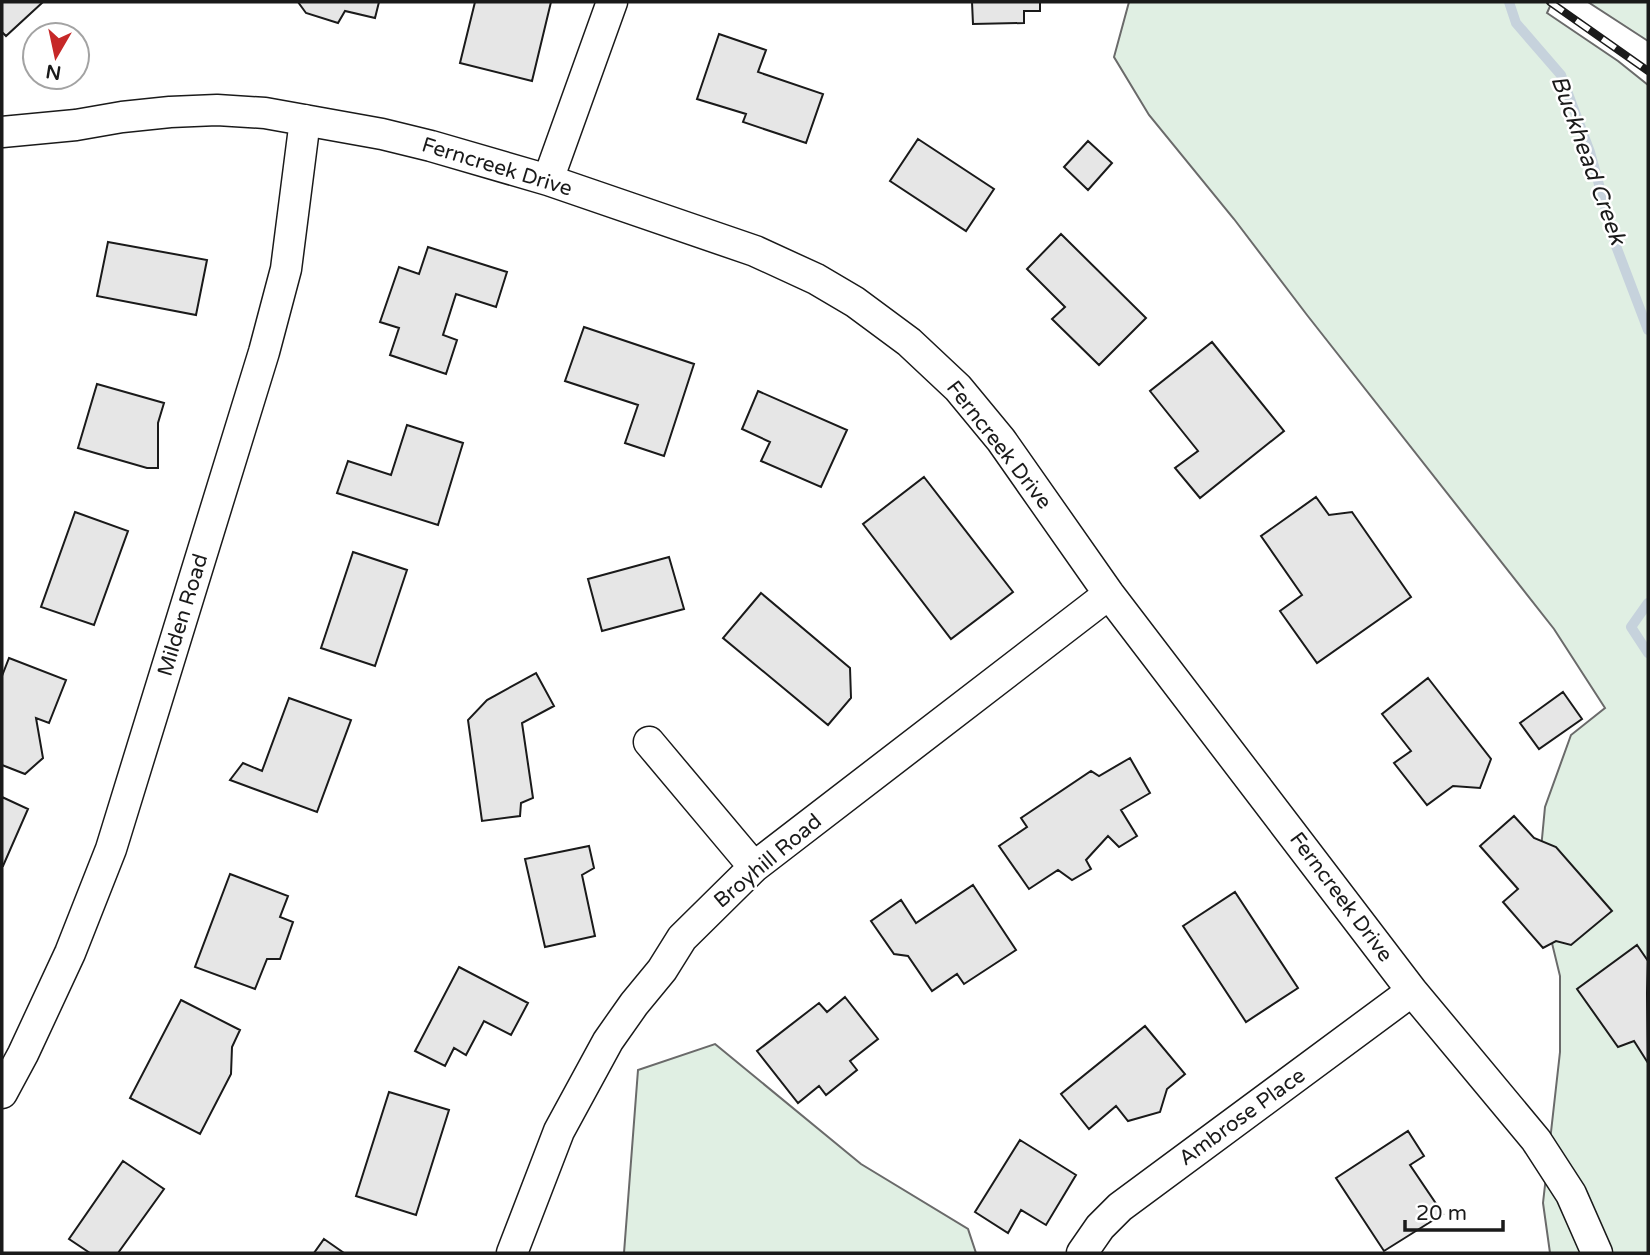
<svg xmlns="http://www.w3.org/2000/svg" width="1650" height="1255" viewBox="0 0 1650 1255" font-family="'Varela Round',sans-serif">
	<rect width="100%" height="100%" fill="#fff"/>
	<path fill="#e0efe3" stroke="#6a6a6a" stroke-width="2" d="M1129,2H1552L1547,13L1618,61L1648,85V1253H1550L1543,1203L1560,1052V976L1540,894L1541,849L1545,807L1571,735L1605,708L1554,629L1307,315L1234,219L1149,115L1114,57Z
		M1588,2H1648V41Z
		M715,1044L861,1164L968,1229L976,1253H624L638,1070Z"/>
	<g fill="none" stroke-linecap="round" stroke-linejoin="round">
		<path stroke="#c6d2dc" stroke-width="10" d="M1509,2L1516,23L1561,75L1590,152L1616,246L1648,330
			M1648,603L1631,627L1648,653"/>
	</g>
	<path fill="#e6e6e6" stroke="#1a1a1a" stroke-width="2" d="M2,2H43L6,36L2,32Z
		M298,2H379L375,18L345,11L338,23L306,13Z
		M475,2H551L532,81L460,63Z
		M972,2H1040V11H1024V23L973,24Z
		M719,34L766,50L758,72L823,94L806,143L743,122L746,114L697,99Z
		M918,139L994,189L966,231L890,181Z
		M1088,141L1112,163L1088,190L1064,167Z
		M1061,234L1146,318L1099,365L1052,319L1065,307L1027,269Z
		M108,242L207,260L196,315L97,296Z
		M428,247L507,272L496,307L456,294L443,335L457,340L446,374L390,355L399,328L380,322L399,267L419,274Z
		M584,327L694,364L664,456L625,443L638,405L565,381Z
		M1212,342L1284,431L1200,498L1175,468L1198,451L1150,391Z
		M97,384L164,403L158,423V468H147L78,448Z
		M758,391L847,430L821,487L761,461L770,442L742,429Z
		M407,425L463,443L438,525L337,493L348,461L391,475Z
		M924,477L1013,592L951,639L863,524Z
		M1316,497L1329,515L1352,512L1411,597L1317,663L1280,611L1302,595L1261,536Z
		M75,512L128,531L94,625L41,607Z
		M353,552L407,570L375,666L321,648Z
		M669,557L684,609L602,631L588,579Z
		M761,593L850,668L851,698L828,725L723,638Z
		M9,658L66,680L49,723L36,718L43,758L25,774L2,765V676Z
		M536,673L554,706L522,723L533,798L521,803L520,816L482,821L468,720L487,700Z
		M1428,678L1491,759L1480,788L1453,786L1427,805L1394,763L1411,751L1382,714Z
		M1563,692L1582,719L1539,749L1520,723Z
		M289,698L351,720L317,812L230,780L243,763L262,771Z
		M1130,758L1150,793L1121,810L1137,836L1119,847L1108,836L1086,860L1091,869L1072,880L1058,870L1029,889L999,846L1027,827L1021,818L1091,771L1099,776Z
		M2,797L28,809L3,866H2Z
		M1514,816L1534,838L1556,847L1612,911L1571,945L1556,941L1543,948L1503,902L1518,889L1480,846Z
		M589,846L594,868L582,875L595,936L545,947L525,859Z
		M230,874L288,896L280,917L293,922L280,959H267L255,989L195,967Z
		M973,885L1016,950L964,984L957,974L932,991L908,956L894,954L871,921L901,900L916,923Z
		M1235,892L1298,988L1246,1022L1183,926Z
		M1637,945L1648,961L1647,993L1648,1063L1634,1041L1618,1047L1577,989Z
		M459,967L528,1003L511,1035L484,1021L466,1055L454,1048L445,1066L415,1051Z
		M845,997L878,1039L850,1061L857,1070L826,1095L819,1086L798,1103L757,1051L819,1003L827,1012Z
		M181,1000L240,1030L232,1047L231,1074L200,1134L130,1098Z
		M1145,1026L1185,1074L1167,1089L1160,1112L1128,1121L1116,1106L1089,1129L1061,1094Z
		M389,1092L449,1110L416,1215L356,1196Z
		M1408,1131L1424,1156L1410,1165L1443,1214L1384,1251L1336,1178Z
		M1020,1140L1076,1175L1046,1225L1021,1210L1008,1233L975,1212Z
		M123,1161L164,1189L118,1253H90L69,1239Z
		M324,1239L344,1253H314Z"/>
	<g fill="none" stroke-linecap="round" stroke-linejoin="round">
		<g stroke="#1a1a1a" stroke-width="33">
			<path id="street" d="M2,132L76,125L122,117L170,112L217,110L265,113L382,134L431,146L548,180L755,251L816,279L855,302L909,342L958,388L1001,440L1109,594L1412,991L1536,1140L1571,1194L1597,1253
				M548,180L612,2
				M649,742L754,867
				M2,1093L23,1054L70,953L111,849L264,352L286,269L305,120
				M512,1253L559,1131L608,1041L634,1004L662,970L682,938L754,867L1109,594
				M1082,1253L1100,1227L1120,1207L1412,991"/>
		</g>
		<use href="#street" stroke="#fff" stroke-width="30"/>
		<g stroke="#1a1a1a" stroke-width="8">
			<path id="rail" d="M1550,2L1648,71"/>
		</g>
		<use href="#rail" stroke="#fff" stroke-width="5" stroke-dasharray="16" stroke-linecap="butt"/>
	</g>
	<g text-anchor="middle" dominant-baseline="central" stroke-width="5" stroke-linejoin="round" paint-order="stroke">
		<g font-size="21" fill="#1a1a1a" stroke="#fff">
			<text transform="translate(497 167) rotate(17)">Ferncreek Drive</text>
			<text transform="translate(999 445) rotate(52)">Ferncreek Drive</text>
			<text transform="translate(183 615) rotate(-73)">Milden Road</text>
			<text transform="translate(768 861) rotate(-40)">Broyhill Road</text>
			<text transform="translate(1341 897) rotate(53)">Ferncreek Drive</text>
			<text transform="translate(1242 1117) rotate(-36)">Ambrose Place</text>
		</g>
		<g font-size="23" font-style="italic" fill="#1a1a1a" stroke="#fff">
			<text transform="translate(1588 160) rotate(70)">Buckhead Creek</text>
		</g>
	</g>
	<rect width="1650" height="1255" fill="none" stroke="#1a1a1a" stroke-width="7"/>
	<g transform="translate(56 56) rotate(189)"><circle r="33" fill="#ffffff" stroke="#a3a3a3" stroke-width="2"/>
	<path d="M0-5L12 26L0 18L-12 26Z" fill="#c62828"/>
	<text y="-10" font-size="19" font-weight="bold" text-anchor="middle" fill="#1a1a1a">N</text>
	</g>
	<path d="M1405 1220v10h98v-10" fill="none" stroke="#1a1a1a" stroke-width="3.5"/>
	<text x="1416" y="1220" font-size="21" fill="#1a1a1a" stroke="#ffffff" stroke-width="5" paint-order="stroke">20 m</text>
</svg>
